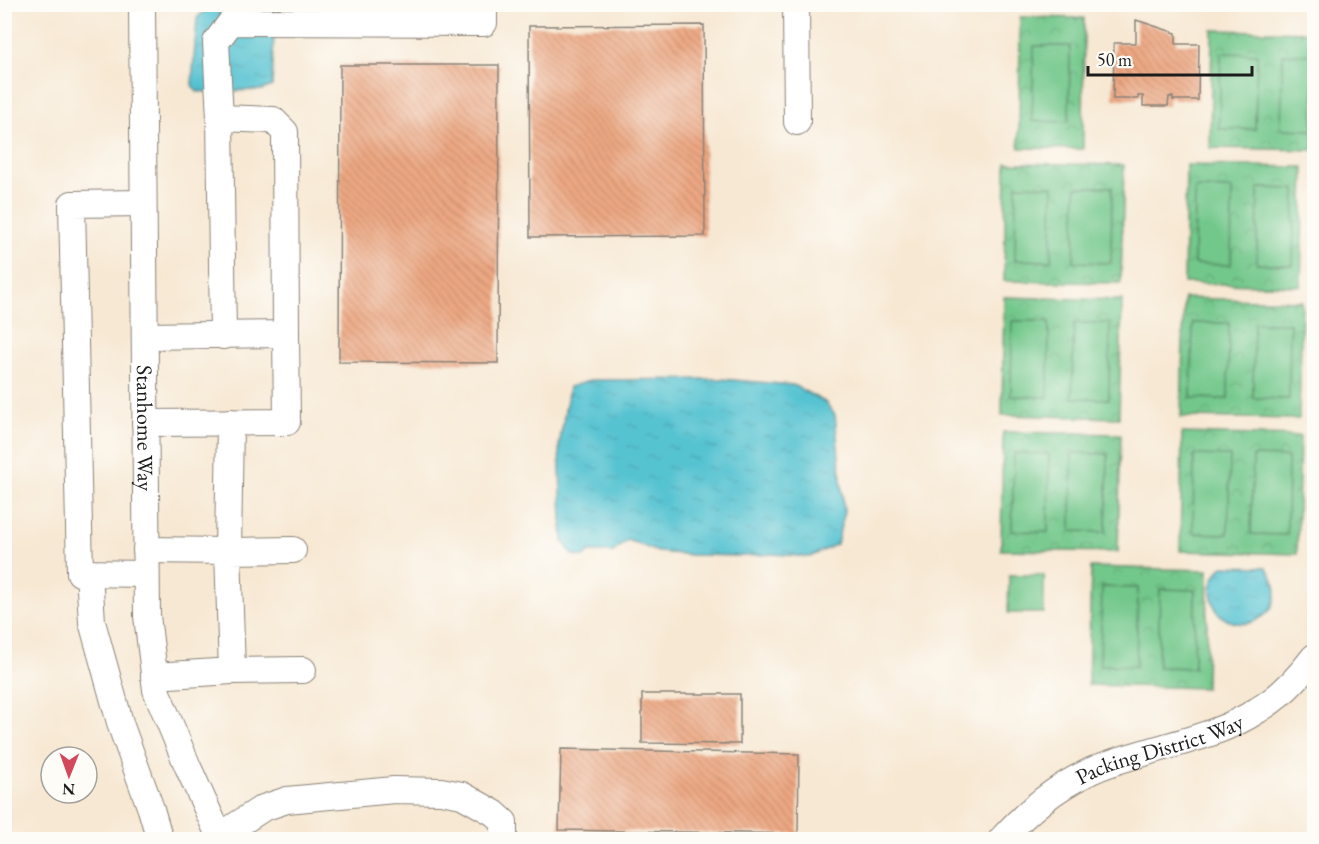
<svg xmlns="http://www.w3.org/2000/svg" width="1319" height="844" viewBox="0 0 1319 844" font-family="'EB Garamond',serif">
	<defs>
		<pattern id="park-crowns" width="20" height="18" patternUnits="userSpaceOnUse" patternTransform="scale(1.5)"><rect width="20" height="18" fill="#72c78b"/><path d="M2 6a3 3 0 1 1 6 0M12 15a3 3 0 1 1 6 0" fill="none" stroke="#62aa77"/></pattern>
		<pattern id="water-ripples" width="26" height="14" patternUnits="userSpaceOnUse" patternTransform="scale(1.5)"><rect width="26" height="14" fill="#57c3d1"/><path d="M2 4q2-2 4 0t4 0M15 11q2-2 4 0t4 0" fill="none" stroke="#4ba7b3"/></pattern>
		<pattern id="building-back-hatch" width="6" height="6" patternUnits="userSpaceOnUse" patternTransform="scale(1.5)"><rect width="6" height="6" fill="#eca782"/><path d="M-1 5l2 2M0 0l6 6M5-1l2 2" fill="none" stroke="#ca8f70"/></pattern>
	</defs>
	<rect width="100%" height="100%" fill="#fdfcf7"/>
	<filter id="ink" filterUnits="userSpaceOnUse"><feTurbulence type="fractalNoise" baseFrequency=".0167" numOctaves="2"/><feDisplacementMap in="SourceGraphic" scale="12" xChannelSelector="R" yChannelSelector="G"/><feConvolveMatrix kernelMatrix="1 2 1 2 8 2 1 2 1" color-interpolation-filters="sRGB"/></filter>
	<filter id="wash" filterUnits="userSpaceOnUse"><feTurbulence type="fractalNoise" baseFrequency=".008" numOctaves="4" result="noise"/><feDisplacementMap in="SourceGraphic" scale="24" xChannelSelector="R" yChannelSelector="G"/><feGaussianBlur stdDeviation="1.35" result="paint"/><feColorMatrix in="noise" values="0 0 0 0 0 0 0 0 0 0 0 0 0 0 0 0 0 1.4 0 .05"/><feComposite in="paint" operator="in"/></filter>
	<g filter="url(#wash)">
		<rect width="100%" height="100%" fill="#f7e8d3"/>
		<path fill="url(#park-crowns)" stroke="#477254" stroke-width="1.5" d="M1020,17L1084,18L1083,149L1019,148Z
			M1212,30L1314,32V150L1210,148Z
			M1006,163L1124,165L1121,283L1004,281Z
			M1186,165L1304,167L1301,286L1184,283Z
			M1004,297L1122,300L1119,418L1002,415Z
			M1184,298L1302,301L1299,419L1181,417Z
			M1003,432L1121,434L1118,552L1001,550Z
			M1182,433L1300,436L1297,554L1180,551Z
			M1091,567L1208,570L1206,688L1088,685Z"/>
		<path fill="#72c78b" stroke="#477254" stroke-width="1.5" d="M1034,46H1070L1069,122L1032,121Z
			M1221,53L1257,54L1255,129H1219Z
			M1283,54L1314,55V130L1281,129Z
			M1016,185L1053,186L1051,261L1015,260Z
			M1076,187H1112L1111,263L1074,262Z
			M1195,188L1232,189L1231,265L1194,264Z
			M1258,188L1295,189L1293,265L1257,264Z
			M1012,321H1049L1048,397L1011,396Z
			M1074,323H1110L1109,399L1072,398Z
			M1193,323H1229L1228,399L1191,398Z
			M1254,323H1290L1289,399L1253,398Z
			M1014,453L1049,454L1048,532L1012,531Z
			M1072,453L1108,454L1106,532L1071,531Z
			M1194,455L1230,456L1228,534L1193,533Z
			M1253,456L1288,457L1287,535L1251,534Z
			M1009,575H1044V613H1008Z
			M1102,587L1138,588L1136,666L1100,665Z
			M1160,589L1195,590L1194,668L1158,667Z"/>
		<path fill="url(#water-ripples)" stroke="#3a7076" stroke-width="1.5" d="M211,5H275L272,86L262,90L197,92L192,85L197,18Z
			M721,379L793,385L825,402L835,415L844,511L837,544L810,557L773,554L744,556L692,555L658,552L628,540L613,552H590L584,557L573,555L563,542L559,446L569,387L592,380Z
			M1223,566L1266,567C1303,616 1224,648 1212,599C1209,586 1214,575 1223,566Z"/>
		<g id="blocks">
			<path fill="url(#building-back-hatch)" d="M1136,20L1176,33V44H1199L1198,100H1173V97H1169L1168,106H1143V96H1138V99H1113L1114,43H1136Z
				M704,25L705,236L530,237L529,26Z
				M340,65H499L498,363L339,362Z
				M642,694H740V744L642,743Z
				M561,749L799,754L798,834L559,830Z"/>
		</g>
	</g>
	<g filter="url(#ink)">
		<use href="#blocks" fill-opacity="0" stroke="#8a8278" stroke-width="1.5"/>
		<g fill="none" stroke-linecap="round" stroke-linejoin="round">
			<g stroke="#8a8278" stroke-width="28">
				<g id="minor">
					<path id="s1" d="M142,4L147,616L156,690L188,767L221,840"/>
					<path d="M796,4L797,122"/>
					<path d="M143,203L72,204L80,573L146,574"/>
					<path d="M145,336L286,334L285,132L273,120L220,118"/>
					<path d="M223,336L220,118L216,42L231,22L484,23V4"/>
					<path d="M145,423L287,422L286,334"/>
					<path d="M146,550L228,551L230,422"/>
					<path d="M89,573L92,622L121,726L151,809L160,840"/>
					<path d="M232,671L303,670"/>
					<path d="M154,676L232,671L228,551L293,550"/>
					<path d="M220,836L263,808L287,800L394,790L441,791L462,795L494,813L504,822V840"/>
					<path id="s2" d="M1001,840C1025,813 1055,788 1087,773C1106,763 1127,758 1147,752C1185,741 1225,732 1258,710C1280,697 1299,677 1314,657"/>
				</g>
			</g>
			<use href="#minor" stroke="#fff" stroke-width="26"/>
		</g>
	</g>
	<g text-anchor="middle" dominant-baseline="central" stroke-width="4.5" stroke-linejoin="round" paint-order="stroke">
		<g font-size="22" fill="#1c1c1c" stroke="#fdfcf7">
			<text stroke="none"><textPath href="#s1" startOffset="424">Stanhome Way</textPath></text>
			<text stroke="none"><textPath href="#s2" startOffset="186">Packing District Way</textPath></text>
		</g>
	</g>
	<rect width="1319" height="844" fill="none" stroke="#fdfcf7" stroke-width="24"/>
	<g transform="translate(69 775) rotate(181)"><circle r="28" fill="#fdfcf7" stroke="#a3a29f" stroke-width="1.5"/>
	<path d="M0-4.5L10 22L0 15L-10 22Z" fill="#d1495b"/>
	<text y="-9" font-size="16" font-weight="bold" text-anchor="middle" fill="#1c1c1c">N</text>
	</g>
	<path d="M1088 66v9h164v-9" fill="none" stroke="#1c1c1c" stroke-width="3"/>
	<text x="1097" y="66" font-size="18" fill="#1c1c1c" stroke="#fdfcf7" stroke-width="4.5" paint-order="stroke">50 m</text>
</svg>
